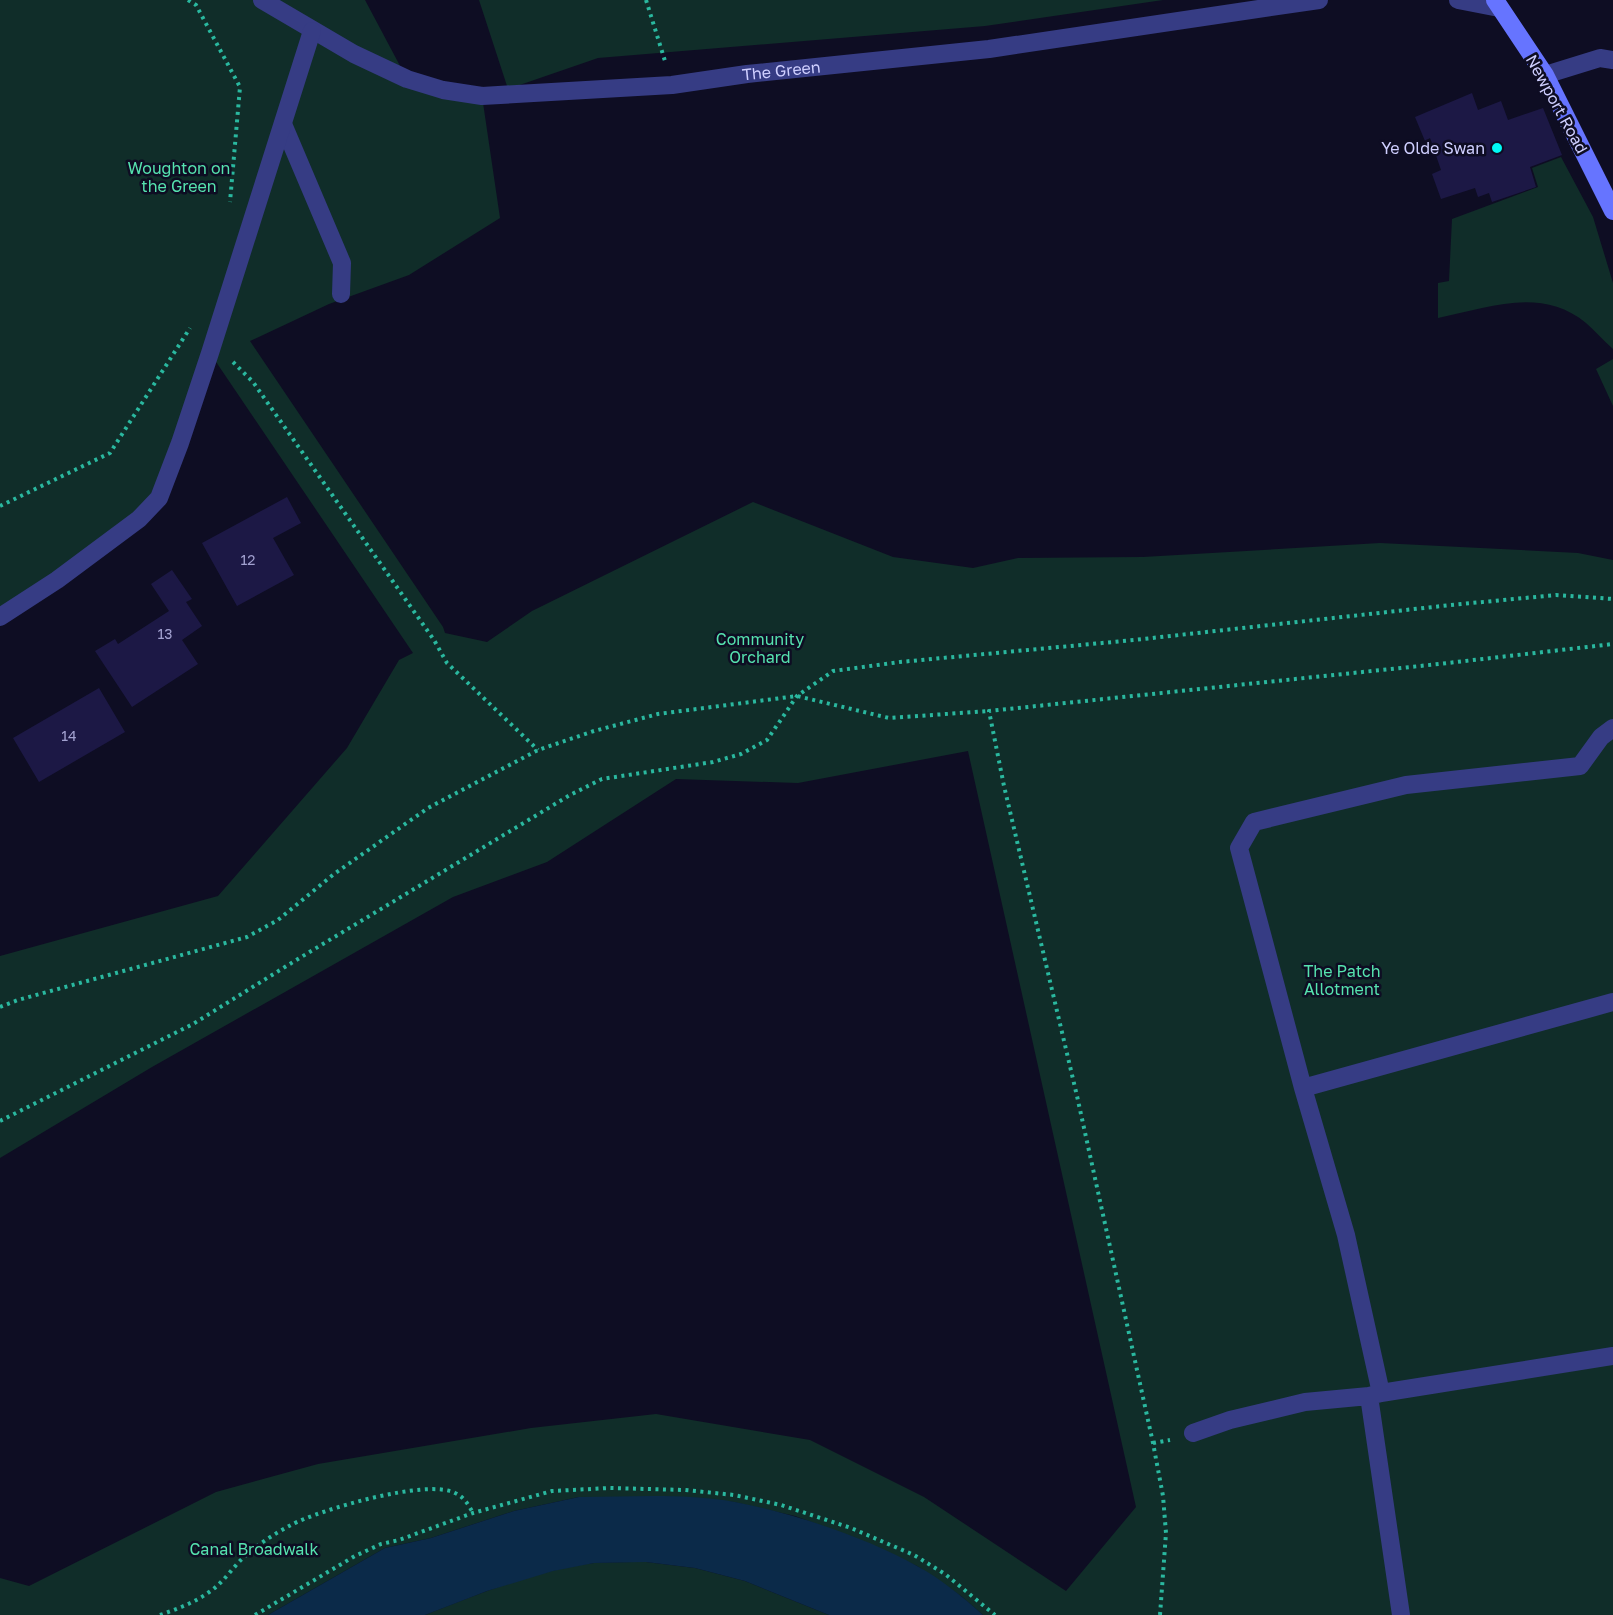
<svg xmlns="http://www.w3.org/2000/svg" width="1613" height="1615" viewBox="0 0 1613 1615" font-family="'Golos Text',sans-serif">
	<rect width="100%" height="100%" fill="#0e0d23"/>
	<path fill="#102d29" d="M0,0H365L407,79L482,96L500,218L409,275L329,304L250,341L443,627L445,633L487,642L532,611L753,502L893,557L973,568L1018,558L1143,557L1380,543L1578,553L1613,560V1615H983L961,1596L917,1566L855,1538L795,1516L734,1502L678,1497H579L514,1511L431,1538L385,1548L268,1615H0V1578L29,1586L216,1492L318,1464L531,1428L656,1414L810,1440L924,1497L1066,1591L1136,1507L968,751L798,783L676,779L547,862L453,897L152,1067L0,1158V956L218,896L347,748L399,660L413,653L210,353L159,498L0,617Z
		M479,0H1163L985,26L598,58L508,89Z
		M1561,157L1593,217L1613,283V349C1604,341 1595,331 1586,323C1541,286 1488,308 1438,318V283L1449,281L1452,219L1538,187L1532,168Z
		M1613,359V406L1596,369Z
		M646,1562L695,1568L745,1581L829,1615H425C479,1594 536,1570 594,1563C611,1562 629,1562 646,1562Z"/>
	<path fill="#0b2a49" d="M579,1497C631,1497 684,1493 735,1502C793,1513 865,1537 917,1566C941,1579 963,1597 983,1615H829L745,1581L695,1568L646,1562L594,1563L553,1571L487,1591L425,1615H268L385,1548L431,1538L514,1511Z"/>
	<path fill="#1c1845" d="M1472,93L1478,110L1501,101L1508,120L1543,108L1562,155L1530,167L1536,187L1492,202L1489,193L1478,197L1475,188L1441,199L1432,174L1441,170L1430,138L1425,141L1415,117Z
		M287,497L301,523L273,538L294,575L237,606L202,543Z
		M172,570L192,599L186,602L202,626L182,640L198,664L132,707L95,651L115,639L118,644L169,611L151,584Z
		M99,688L125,732L39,782L13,738Z"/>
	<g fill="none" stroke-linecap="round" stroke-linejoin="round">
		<path stroke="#2ab89f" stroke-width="4" stroke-dasharray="3 4.5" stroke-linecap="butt" d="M188,0L196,5L240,87L230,202
			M646,0L665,61
			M233,362L253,382L434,640L447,663L538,750
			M0,506L110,453L190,328
			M0,1007L18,1000L247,937L278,920L334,874L428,808L538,750L594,731L658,714L797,696L889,718L989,711
			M0,1121L193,1024L293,962L570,795L602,779L713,762L741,754L767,740L797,696L833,671L900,662L1134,640L1451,605L1556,595L1613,599
			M1153,1443L1170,1440
			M160,1615C180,1608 201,1600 217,1586C227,1577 235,1565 245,1556C258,1544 276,1533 291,1525C319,1510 427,1478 455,1493C464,1497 468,1504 473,1513
			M255,1615L355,1556L381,1544L399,1540L473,1513L552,1491L610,1488L685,1490L734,1495L781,1505L851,1528L914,1555L945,1574L995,1615
			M1160,1615L1166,1533L1163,1496L1153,1443L1077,1096L1004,786L989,711L1439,664L1613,644"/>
		<path stroke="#363c84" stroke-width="18" d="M283,124L342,263L341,294
			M1613,1002L1303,1088L1346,1235L1381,1393L1613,1356
			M1303,1088L1239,848L1254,822L1406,785L1580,766L1601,737L1613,728
			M1381,1393L1369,1396L1401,1615
			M1193,1433L1230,1420L1305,1402L1369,1396"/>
		<g stroke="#363c84" stroke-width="18">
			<path id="s1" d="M262,0L354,54L407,79L443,90L482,96L672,85L747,74L989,49L1319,0"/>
			<path d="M1458,0L1499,8"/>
			<path d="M1545,75L1600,58L1613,60"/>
			<path d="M0,617L57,580L139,519L159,498L180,443L210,353L312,31"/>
		</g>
		<path stroke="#6674ff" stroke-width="18" d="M1495,0L1545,75L1613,211"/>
	</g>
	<circle fill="#00faf5" stroke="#0e0d23" stroke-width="2" cx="1497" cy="148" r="6"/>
	<g text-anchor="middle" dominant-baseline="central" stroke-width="5" stroke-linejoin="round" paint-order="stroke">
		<g font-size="14" fill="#a2a1d0">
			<text x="248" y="559">12</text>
			<text x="165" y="633">13</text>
			<text x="69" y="735">14</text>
		</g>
		<g font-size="16" fill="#cfcfff" stroke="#0e0d23">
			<text stroke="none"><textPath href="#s1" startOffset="543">The Green</textPath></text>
			<text transform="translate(1557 104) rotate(61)">Newport Road</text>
		</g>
		<g font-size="16" fill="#cfcfff" stroke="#0e0d23" text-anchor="end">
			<text x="1485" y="148">Ye Olde Swan</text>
		</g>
		<g font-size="16" fill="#56e3af" stroke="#0e0d23">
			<text x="179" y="168">Woughton on<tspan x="179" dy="18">the Green</tspan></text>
			<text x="760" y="639">Community<tspan x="760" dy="18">Orchard</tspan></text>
			<text x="1342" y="971">The Patch<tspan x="1342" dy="18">Allotment</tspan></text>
			<text x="254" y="1549">Canal Broadwalk</text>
		</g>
	</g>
</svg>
